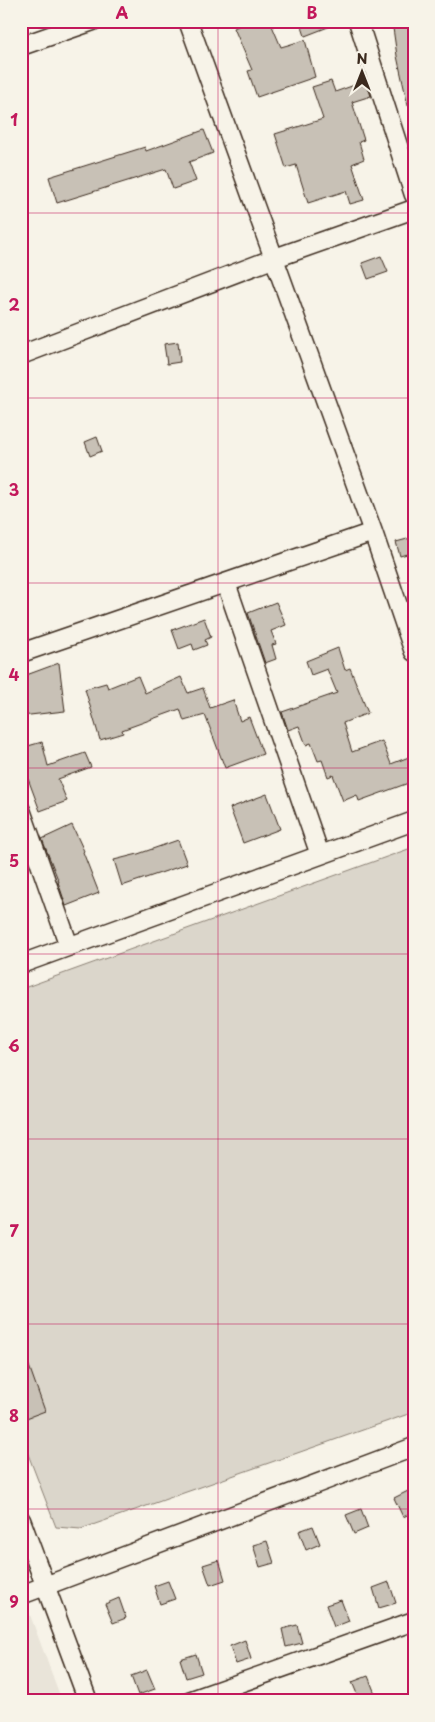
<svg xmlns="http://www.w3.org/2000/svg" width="435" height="1722" viewBox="0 0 435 1722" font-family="'Playpen Sans',sans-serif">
	<rect width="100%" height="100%" fill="#f7f3e8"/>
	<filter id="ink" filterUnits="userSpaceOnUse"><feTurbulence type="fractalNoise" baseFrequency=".02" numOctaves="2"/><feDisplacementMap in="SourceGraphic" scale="10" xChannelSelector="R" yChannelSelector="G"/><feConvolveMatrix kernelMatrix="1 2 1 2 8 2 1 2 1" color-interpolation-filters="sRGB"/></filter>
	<g filter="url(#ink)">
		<path fill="#e9e4d9" d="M26,1604L62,1701H21V1606Z"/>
		<path fill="#dbd6cb" stroke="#8b8074" d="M414,847V1412L81,1529L56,1527L21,1436V989Z"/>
		<path fill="#c8c1b6" stroke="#3b2a1e" d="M249,21H270L281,47L305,40L315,77L257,97L248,71L252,70L234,28Z
			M300,21H341V22L305,36Z
			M392,21H411L414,31V105L408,106L397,56Z
			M331,81L335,92L366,81L371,96L352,102L364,140L359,142L364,159L352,164L364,200L350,204L346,191L308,203L296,165L286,168L275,134L323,119L312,87Z
			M204,130L213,153L189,162L196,181L173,189L166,169L57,203L49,177L145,147L146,151Z
			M381,256L388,272L368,279L362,263Z
			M178,342L180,362L167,364L164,344Z
			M97,437L102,451L90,456L85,442Z
			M411,538L414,552L400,556L396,542Z
			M276,602L286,625L271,631L276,644L272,645L276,659L265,663L248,613Z
			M204,618L211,637L205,640L207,645L194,650L192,644L179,649L172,630Z
			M338,648L345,670L350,668L368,713L343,723L352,752L382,741L391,764L414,755V781L359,801L357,795L343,801L333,775L328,777L322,760L318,761L311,743L306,745L299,726L288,730L282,712L337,693L327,669L311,675L306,661Z
			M59,663L65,711L21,716V677Z
			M138,676L145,693L181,677L188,693L203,688L210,708L233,700L240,721L249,717L263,754L225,768L205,715L184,721L180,709L122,730L123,733L100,740L85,689L106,683L108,688Z
			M42,742L48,766L85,753L91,767L58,779L67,801L40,811L21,760V748Z
			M267,794L280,829L243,843L230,808Z
			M72,825L84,851L83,852L99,893L66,906L58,882H59L42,839Z
			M178,840L187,864L122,886L114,860L138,854Z
			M23,1349L45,1411L21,1420V1350Z
			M414,1488V1512L403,1517L394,1498Z
			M361,1509L368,1528L354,1534L346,1515Z
			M313,1526L320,1544L306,1550L299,1531Z
			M267,1541L274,1563L260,1567L253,1545Z
			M219,1560L225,1580L210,1585L203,1565Z
			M168,1581L175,1599L160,1604L154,1586Z
			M389,1582L396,1603L379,1608L373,1588Z
			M119,1598L126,1618L113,1623L105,1604Z
			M341,1600L349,1621L334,1627L326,1605Z
			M297,1625L302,1643L286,1647L282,1629Z
			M245,1640L251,1659L236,1664L230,1646Z
			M196,1654L202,1673L186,1678L180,1659Z
			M147,1670L155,1689L138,1695L131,1676Z
			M368,1676L376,1696L360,1701L352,1682Z"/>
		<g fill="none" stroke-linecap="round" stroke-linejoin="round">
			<g stroke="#3b2a1e" stroke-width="21">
				<path id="minor" d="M188,21L373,532L414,652
					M358,21L414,195
					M21,46L93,21
					M21,355L275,258L414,209
					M226,583L320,855
					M21,653L373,532
					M21,810L69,946
					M21,964L414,821
					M21,1520L88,1701
					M21,1595L414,1447
					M189,1701L414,1621"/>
			</g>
			<use href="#minor" stroke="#f7f3e8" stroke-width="18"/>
		</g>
	</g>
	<path fill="none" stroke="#c2185b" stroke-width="1" stroke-opacity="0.55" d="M218,21V1701M21,213H414M21,398H414M21,583H414M21,768H414M21,954H414M21,1139H414M21,1324H414M21,1509H414"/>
	<rect width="435" height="1722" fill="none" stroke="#f7f3e8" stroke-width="55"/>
	<g transform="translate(362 72)" stroke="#f7f3e8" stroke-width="4" paint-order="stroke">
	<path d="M0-4L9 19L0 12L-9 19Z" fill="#3b2a1e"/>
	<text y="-8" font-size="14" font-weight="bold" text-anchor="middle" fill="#3b2a1e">N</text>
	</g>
	<rect x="28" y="28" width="380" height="1666" fill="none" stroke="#c2185b" stroke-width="2"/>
	<g font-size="16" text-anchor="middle" font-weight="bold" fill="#c2185b">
		<text x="122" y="19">A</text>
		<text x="312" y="19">B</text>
		<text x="14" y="126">1</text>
		<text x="14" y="311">2</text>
		<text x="14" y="496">3</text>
		<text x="14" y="681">4</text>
		<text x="14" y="867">5</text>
		<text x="14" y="1052">6</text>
		<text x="14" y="1237">7</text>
		<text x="14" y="1422">8</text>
		<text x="14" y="1608">9</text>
	</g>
</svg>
